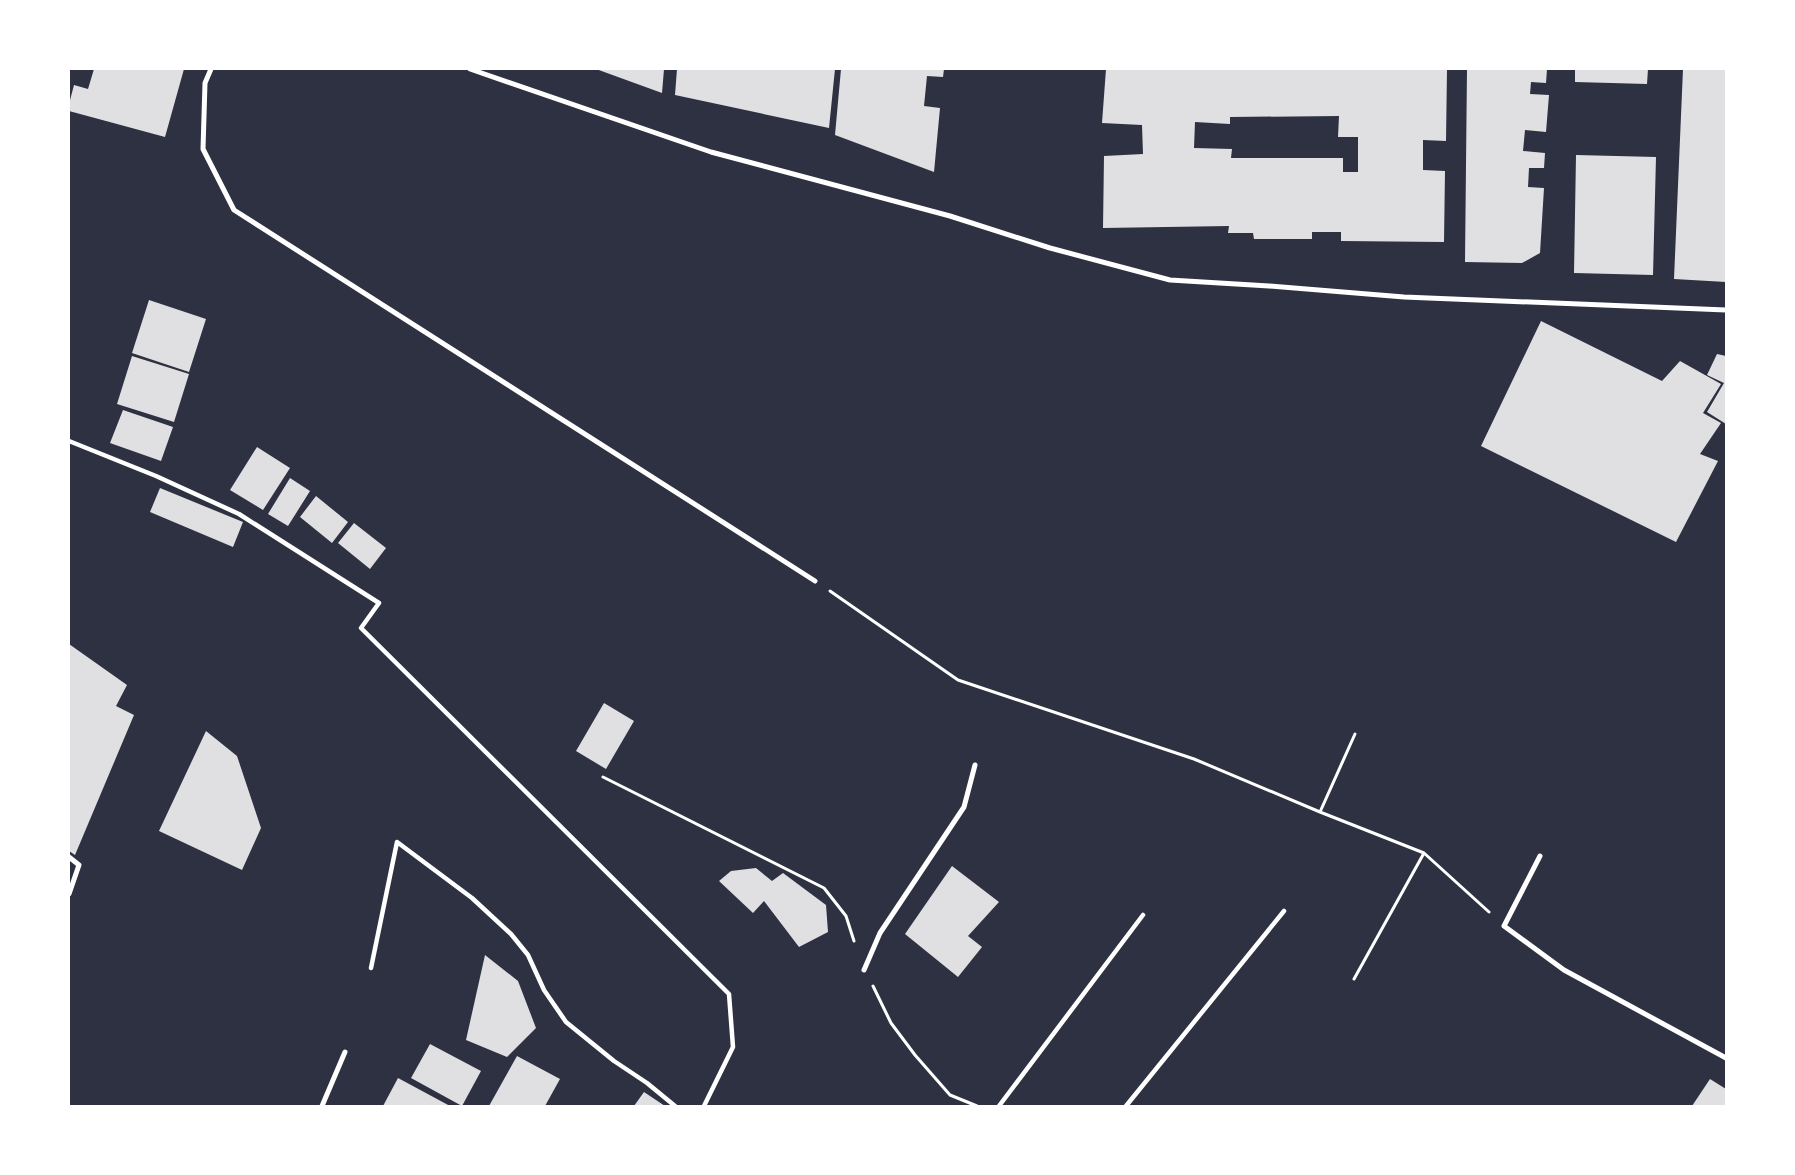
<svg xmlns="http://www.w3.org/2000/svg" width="1795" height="1175" viewBox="0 0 1795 1175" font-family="Rubik,sans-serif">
	<rect width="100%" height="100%" fill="#2d3142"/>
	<path fill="#e0e0e3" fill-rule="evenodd" d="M94,69H184L165,137L69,111V104L74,85L88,89Z
		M596,69H664L662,93Z
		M677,69H835L829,128L675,95Z
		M841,69H944L943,77L927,76L924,106L940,108L934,172L835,135Z
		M1106,69H1447L1446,141L1423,140V170L1445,171L1444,242L1341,241V232H1312V239H1254L1253,233H1228L1229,226L1103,228L1104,156L1143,154L1142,125L1102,123ZM1339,116L1338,137H1358V172H1343V158H1231L1232,149L1194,148L1195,122L1230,124V117Z
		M1467,69H1547L1546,83L1531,82L1530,94L1549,95L1546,132L1525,130L1523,151L1545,153L1544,168H1529L1528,187L1544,188L1540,253L1522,263L1465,262Z
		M1575,69H1648L1647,84L1575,82Z
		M1683,69H1726V282L1674,279Z
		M1576,155L1656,157L1653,275L1574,273Z
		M149,300L206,319L189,372L132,353Z
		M1541,321L1662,381L1680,361L1721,384L1703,413L1721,423L1700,454L1718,461L1676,542L1481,446Z
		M1717,354L1726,356V424L1707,412L1724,383L1707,375Z
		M132,356L189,374L174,422L117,404Z
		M123,410L173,427L161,461L110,443Z
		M257,447L290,468L263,510L230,490Z
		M290,478L310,491L288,526L268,514Z
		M160,488L243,522L233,547L150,512Z
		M316,496L348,522L332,543L300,517Z
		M354,523L386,548L370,569L338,543Z
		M69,644L127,685L116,706L134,715L75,855L69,851Z
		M604,703L634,721L606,769L576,751Z
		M206,731L237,756L261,828L242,870L159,831Z
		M952,866L999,902L968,936L982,947L958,977L905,934Z
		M756,868L772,881L783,873L826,905L828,932L799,947L764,901L753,913L719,881L731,871Z
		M485,955L518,981L536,1028L507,1057L466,1040Z
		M430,1044L481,1071L462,1106L411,1078Z
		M517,1056L560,1079L545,1106H489Z
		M398,1078L450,1106H383Z
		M1710,1079L1726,1089V1106H1692Z
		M644,1092L665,1106H634Z"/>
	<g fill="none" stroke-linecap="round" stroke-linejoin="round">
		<path stroke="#fff" stroke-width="3" d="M830,591L958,680L1194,759L1320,812L1424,853L1489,912
			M603,777L824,888L846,916L854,941
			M1320,812L1355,734
			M1354,979L1424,853
			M873,986L891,1023L915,1055L950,1095L977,1106"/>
		<path stroke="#fff" stroke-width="4.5" d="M69,441L156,476L239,514L379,603L361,628L729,994L733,1047L704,1106
			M371,968L397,842L472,898L511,934L528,955L544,990L566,1022L614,1061L647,1083L675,1106
			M999,1106L1143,915
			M1126,1106L1284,911"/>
		<path stroke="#fff" stroke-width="5" d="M211,69L205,83L203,149L234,210L815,581
			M470,69L711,152L950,216L1050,248L1170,280L1269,286L1404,297L1726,310
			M1540,856L1504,926L1564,970L1726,1058
			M69,857L79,865L69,894
			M864,970L880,933L964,807L975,765
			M322,1106L345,1052"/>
	</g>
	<rect width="1795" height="1175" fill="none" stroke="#ffffff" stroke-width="140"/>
</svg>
